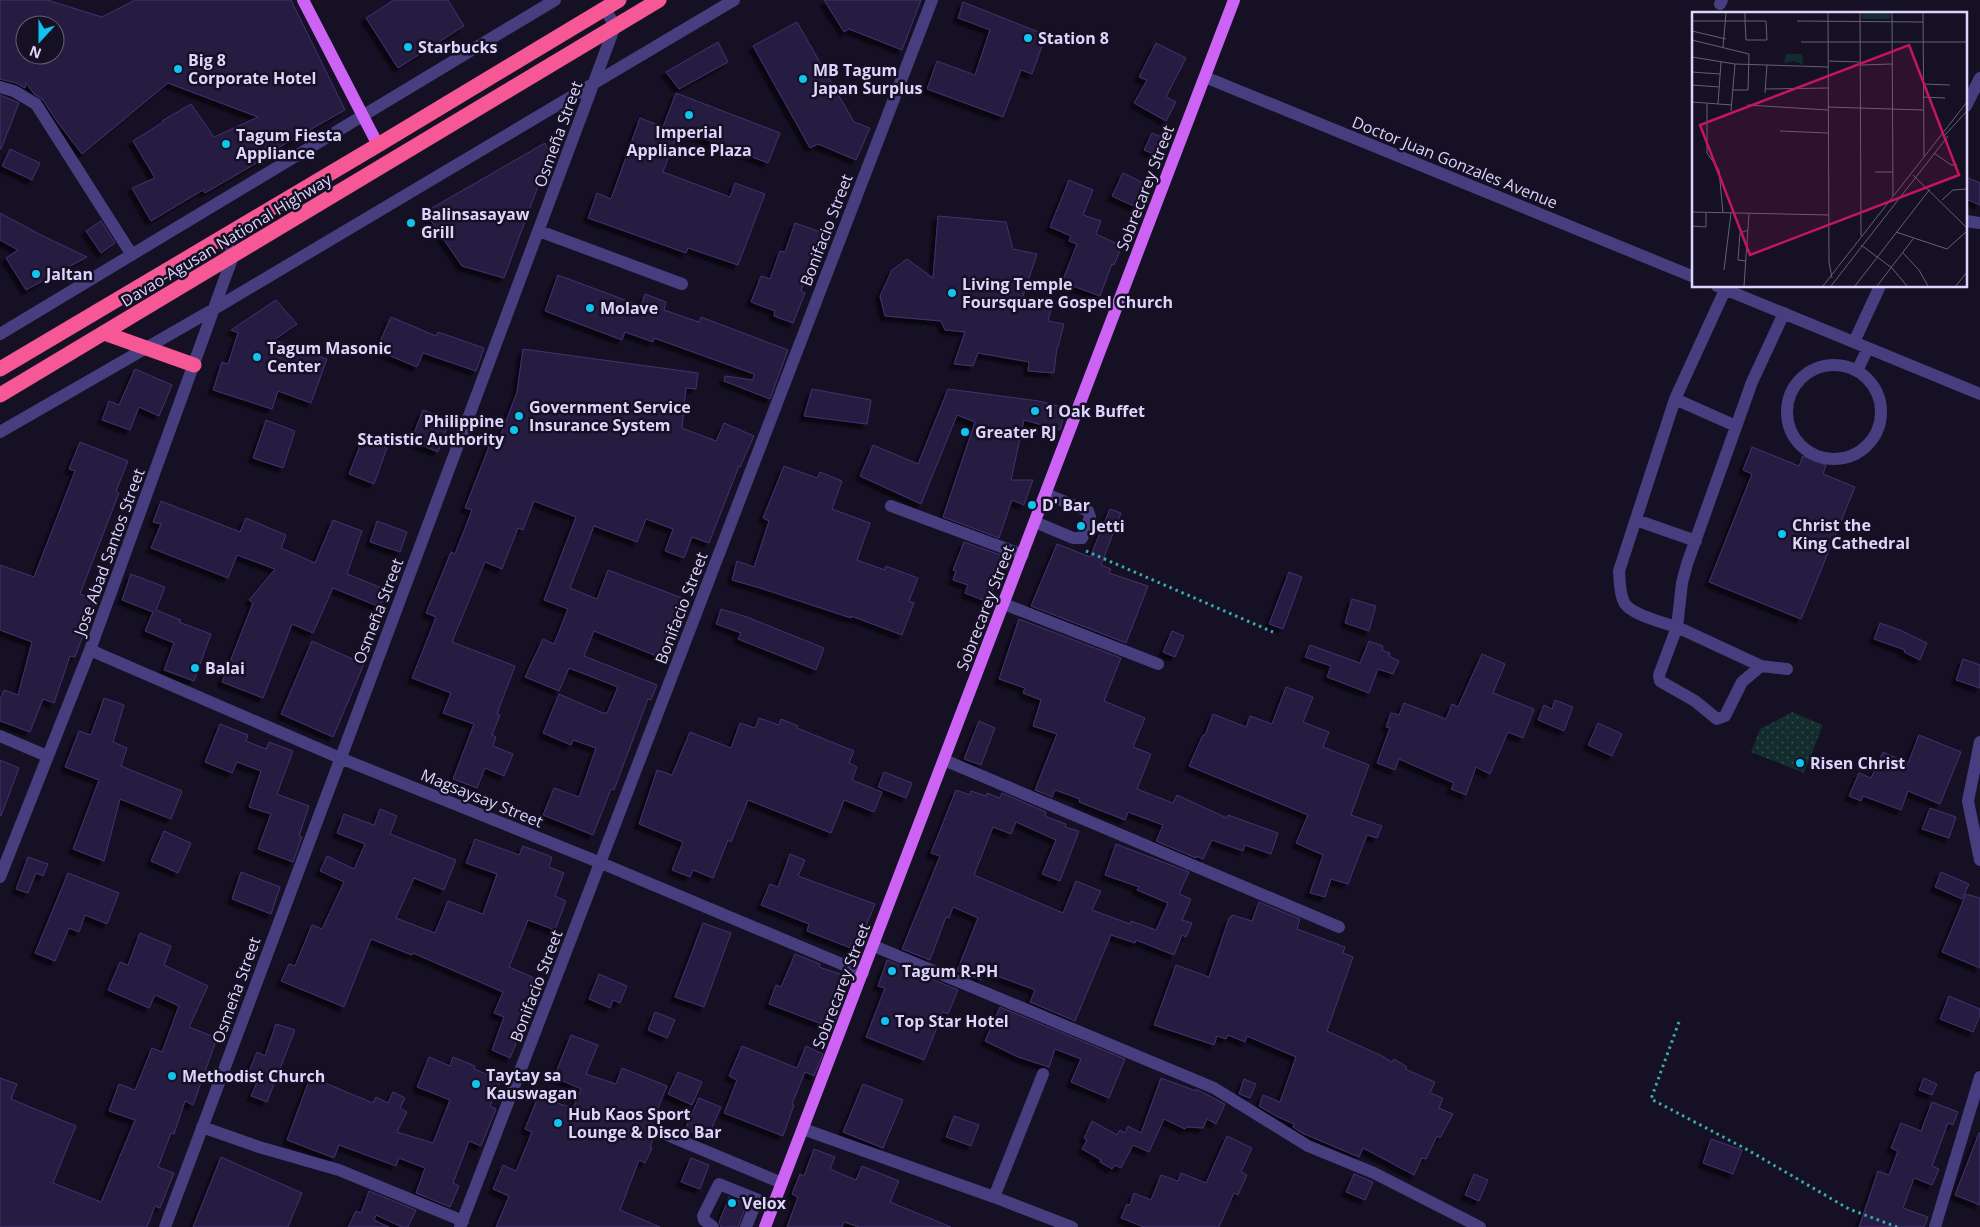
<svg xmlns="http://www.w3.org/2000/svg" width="1980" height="1227" viewBox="0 0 1980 1227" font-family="'Open Sans',sans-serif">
	<defs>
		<pattern id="park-dots" width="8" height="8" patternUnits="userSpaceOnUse" patternTransform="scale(1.25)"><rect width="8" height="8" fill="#132c2d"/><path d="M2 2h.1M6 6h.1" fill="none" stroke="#354a4c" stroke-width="1.8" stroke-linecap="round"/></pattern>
		<filter id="shadow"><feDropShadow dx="-4.5" dy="4.5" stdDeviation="1" flood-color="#0009"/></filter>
	</defs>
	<rect width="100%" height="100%" fill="#151024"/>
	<path fill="url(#park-dots)" d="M1792,712L1823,725L1804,773L1751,752L1760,729Z"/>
	<path fill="#281d43" stroke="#43316e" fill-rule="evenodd" filter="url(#shadow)" d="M0,0H47L102,17L135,0H291L345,110L278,148L279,150L205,193L203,190L151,221L132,188L155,178L133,141L163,122L162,121L191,104L214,137L258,117L168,83L82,154L58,123L43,100L34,94L26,83L25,88L16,83L0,79ZM25,25H55V55H25Z
		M394,0H448L464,26L398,68L366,18Z
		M824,0H921L902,50L849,29L844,32Z
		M963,2L1046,35L1032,74L1021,70L1003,117L927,89L937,61L975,75L990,30L958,18Z
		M797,22L854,122L870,128L856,160L818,144L810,148L753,46Z
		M718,42L728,62L679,89L666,72Z
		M1156,43L1186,58L1166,97L1176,102L1166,121L1134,103L1147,80L1139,77Z
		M676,93L780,133L768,163L679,129L663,172L730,197L735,183L765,194L738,265L688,248L686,253L588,218L597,193L611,199L640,118L663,127Z
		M0,95L19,103L1,149H0Z
		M1152,133L1169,140L1161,157L1144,150Z
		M545,143L550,154L504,278L462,266L425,212Z
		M10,149L40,163L32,180L2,166Z
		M1123,173L1150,186L1140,209L1112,196Z
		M1966,177L1980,183V205L1966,199Z
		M1069,180L1093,190L1083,215L1101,221L1096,234L1122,246L1114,265L1112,264L1100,296L1062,282L1077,244L1069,241L1071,236L1050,227Z
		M0,213L41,235L87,257L26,290L6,258L18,250L0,240Z
		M938,216L1006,222L1013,249L1037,254L1022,299L1052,305L1048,321L1064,324L1058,347H1057L1054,373L1028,371L1029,362L978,353L973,366L954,364L965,332L945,330L941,321L885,316L880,296L892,270L907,259L933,278Z
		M101,221L115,243L101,253L86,231Z
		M795,223L829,235L822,254L814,252L801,291L805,293L793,323L774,316L775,311L751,302L761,276L770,279L780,251L785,252Z
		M558,275L641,306L645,294L666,302L664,310L699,322L701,317L788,350L770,399L724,381L725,376L753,380L754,374L654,338L653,342L625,332L622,340L545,311Z
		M276,300L297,324L274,340L327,359L311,403L278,391L272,409L213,390L222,362L228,364L238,333L231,330Z
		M391,317L436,336L438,332L484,348L476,371L423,353L417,367L376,350Z
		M523,349L698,373L696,389L686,388L682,428L716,441L724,423L754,436L740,467L739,466L709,543L692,537L684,558L665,551L673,529L646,519L637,542L594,526L570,588L597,599L608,570L685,599L664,659L594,631L584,656L657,685L651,700L648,699L614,790L611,789L593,835L543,815L554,788L579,797L596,748L573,740L571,745L543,733L559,694L603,713H607L618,687L569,668L559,691L525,677L543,639L554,644L568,609L544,600L576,517L534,501L523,530L518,528L502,569L485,562L452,642L515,666L497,714L500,715L492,735L496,737L493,746L513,754L504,776L485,768L477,788L453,779L474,724L443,713L451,693L412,678L436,617L426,613L451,552L455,554L472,510L465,508L492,439L498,442L517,392Z
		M135,369L172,385L159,416L139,407L130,430L102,420L109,401L119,405Z
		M812,389L871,400L867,424L804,416Z
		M948,389L1039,401L1066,408L1060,430L1024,420L1011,480H1033L1024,505L1012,500L999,538L943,517L975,422L957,415L921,504L860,476L873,445L918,464Z
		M423,410L450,420L438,452L411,441Z
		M266,420L295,431L283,468L253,458Z
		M363,438L387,448L374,484L349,474Z
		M80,442L128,461L116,491L119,493L80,594L96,600L75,657L70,656L54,703L43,699L30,732L0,721V700L4,690L18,695L32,642L0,630V565L34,577L75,471L69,469Z
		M1752,447L1799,466L1803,456L1826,465L1823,474L1855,487L1801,619L1709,582L1752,474L1743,470Z
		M784,466L817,478L820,472L842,481L832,509L870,523L857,560L885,570L886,566L918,578L909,601L914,603L902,635L851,616V618L760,588L732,580L737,561L754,567L769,521L763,518Z
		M161,501L240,532L246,518L286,535L281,548L315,563L333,520L362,531L347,574L387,590L380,607L333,588L313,633L292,624L263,698L222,682L253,603L249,600L275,569L237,555L228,578L151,548L161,524L153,522Z
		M1110,509L1121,513L1101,565L1111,569L1109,573L1148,586L1126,643L1031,606L1057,544L1090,557Z
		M377,521L407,532L400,552L370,542Z
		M964,542L1006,557L988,602L965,593L968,585L953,580L956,571L953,570Z
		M1289,572L1302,577L1283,629L1269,624Z
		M131,574L165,587L156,610L181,620L179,622L211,634L194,681L164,670L174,643L145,631L153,612L122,600Z
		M1352,599L1376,606L1369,631L1345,623Z
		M721,609L747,617L824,648L816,670L738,639L741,633L716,624Z
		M1019,619L1121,658L1104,701L1145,718L1133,747L1151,754L1137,789L1173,803L1177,795L1227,818L1228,815L1278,833L1271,854L1245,845L1243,851L1212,840L1203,859L1196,856V858L1156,841L1163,825L1128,812L1125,820L1079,802L1080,799L1055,790L1052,797L1035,790L1057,734L1033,726L1041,700L1023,693L1025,688L999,679Z
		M1880,623L1900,630L1927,643L1920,660L1904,652L1905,650L1874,639Z
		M1172,631L1184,636L1175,657L1163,652Z
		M312,641L364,664L333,737L281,714Z
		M1369,641L1383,646L1382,650L1390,653L1389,656L1399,661L1393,674L1378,669L1369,693L1327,677L1331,666L1305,657L1310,645L1360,663Z
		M1482,654L1505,664L1493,693L1534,709L1523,738L1508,732L1490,774L1476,767L1466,795L1451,789L1454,783L1399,759L1395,770L1377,763L1390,728L1386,727L1391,713L1399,715L1404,703L1446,719L1452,704L1458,707Z
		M1963,659L1980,665V688L1956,680Z
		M1286,687L1313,697L1303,722L1329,732L1323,747L1369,765L1351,815L1382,826L1377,838L1367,835L1348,884L1331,879L1325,897L1310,893L1323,855L1296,843L1308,815L1189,766L1203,735H1205L1213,714L1246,727L1250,716L1272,724Z
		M104,698L124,705L113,742L127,748L121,766L182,791L171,819L120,799L104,861L73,849L99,780L65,767L79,731L91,735Z
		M1555,700L1573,707L1564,731L1538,720L1544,705L1552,709Z
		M759,718L779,725L781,719L798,726L797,728L854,751L849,763L857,767L852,780L882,792L874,812L844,800L831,833L748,800L731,842L728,840L713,878L693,870L690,877L672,870L683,842L639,824L657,770L672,775L690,732L731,748L740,723L755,728Z
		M979,721L995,728L981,765L964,759Z
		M1598,723L1622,734L1612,756L1588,745Z
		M220,724L248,735L246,741L266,749L269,742L293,751L277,794L309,806L299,836L302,837L293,862L258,849L271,814L249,807L261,771L237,762L232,773L205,762Z
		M1919,735L1961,752L1940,804L1908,791L1901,810L1863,796L1861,801L1849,796L1859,773L1871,778L1883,752L1908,763Z
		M0,760L19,768L1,816L0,815Z
		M884,772L912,783L906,798L878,787Z
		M956,790L970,795L971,791L986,796L987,793L1000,798L1002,793L1046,812L1045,815L1047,817L1066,824L1065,827L1079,831L1060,881L1042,874L1056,840L1016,822L1011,834L993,827L974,875L1063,913L1076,881L1101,891L1092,910L1130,924L1131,921L1156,930L1168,903L1137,890L1139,887L1105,875L1116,844L1189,872L1179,894L1191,899L1182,920L1192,923L1186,937L1182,935L1174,955L1136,940L1135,943L1111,935L1075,1021L1030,1002L1035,990L984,971L981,980L957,971L978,918L953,907L949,918L946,917L930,960L902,949L940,856L931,853Z
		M1930,808L1956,817L1949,838L1922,829Z
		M380,809L397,816L390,834L456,860L444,890L414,878L396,918L435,933L448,901L483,914L497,874L466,863L475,839L519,855L523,846L552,857L549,867L564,873L555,896L566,901L555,930L528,920L509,967L539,980L526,1010L522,1026L515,1043L516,1044L510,1058L492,1050L504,1017L494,1013L503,992L413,953L412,955L371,939L344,1007L281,981L289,964L295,966L312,925L322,929L344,882L320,871L327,856L354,869L365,844L337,833L344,814L374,825Z
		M164,831L191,843L178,873L151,861Z
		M790,854L805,860L798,876L875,904L856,950L807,931L809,924L761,905L770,884L778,887Z
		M28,857L48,864L43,876L36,873L28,893L16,889Z
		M241,872L280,887L271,914L232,899Z
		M1941,872L1969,884L1962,899L1935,887Z
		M68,873L119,893L107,924L85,915L79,932L69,928L55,961L35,953Z
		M1966,894L1980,898V968L1942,952Z
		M1259,902L1300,919L1297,929L1345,947L1343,953L1353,957L1327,1031L1382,1056L1392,1062L1394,1059L1407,1067L1405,1069L1435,1082L1430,1093L1443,1098L1439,1108L1453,1114L1440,1138L1437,1136L1426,1159L1422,1158L1414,1175L1363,1148L1359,1157L1302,1133L1293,1127L1294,1124L1276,1116L1259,1106L1263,1095L1280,1102L1296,1057L1247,1036L1245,1042L1228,1035L1226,1039L1217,1036L1214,1045L1154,1025L1176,965L1209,977L1229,918H1231L1232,915L1252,921Z
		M703,923L731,933L704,1007L675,997Z
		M140,933L171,946L164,965L208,986L189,1027L217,1038L193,1105L185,1101L174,1134L171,1133L158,1167L174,1173L160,1208L155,1206L147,1227H0V1078L17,1084L11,1099L76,1126L53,1183L101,1202L135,1120L109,1111L119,1084L135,1090L152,1048L162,1052L179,1006L155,995L149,1008L108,990L120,962L128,965Z
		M795,954L820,964L819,967L846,976L834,1012L838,1014L832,1028L769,1004L776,985L781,987Z
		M887,960L958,990L948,1014L943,1012L924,1060L866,1037L885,988L878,986Z
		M599,974L627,986L620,1003L613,1000L610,1008L589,999Z
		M1949,996L1980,1009V1015L1973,1032L1940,1019Z
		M1000,1007L1125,1059L1109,1098L1071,1082L1081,1059L1055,1049L1049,1067L1018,1057L985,1041Z
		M655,1012L675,1020L667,1038L648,1030Z
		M276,1024L295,1030L267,1102L251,1096L258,1080L247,1076L257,1052L265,1056Z
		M571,1035L598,1045L586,1074L616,1084L622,1068L667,1086L650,1128L652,1129L654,1137L650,1147L652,1148L645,1163L639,1160L620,1210L660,1227H496L509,1196L493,1189L503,1165L516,1171L532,1132L525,1129L538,1097L573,1108L581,1089L554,1077Z
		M742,1046L797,1068L806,1046L823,1054L814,1076L805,1072L792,1104L794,1105L783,1136L724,1113L737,1080L729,1076Z
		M429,1057L450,1066L453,1057L475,1066L474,1069L501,1080L490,1106L496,1109L481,1146L469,1141L453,1183L459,1186L450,1207L416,1193L425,1168L399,1158L396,1166L339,1145L334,1158L287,1140L311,1075L325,1081V1083L373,1103L376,1097L388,1103L393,1092L405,1098L400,1108L407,1112L397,1132L433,1143L450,1100L417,1087Z
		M678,1072L702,1082L692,1105L668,1094Z
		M1161,1078L1196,1091V1089L1225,1104L1216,1124L1207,1119L1203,1128L1187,1127L1185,1129L1164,1119L1149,1152L1133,1145L1121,1168L1115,1165L1112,1169L1100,1162L1101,1160L1082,1149L1087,1140L1084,1138L1092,1121L1117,1135L1120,1130L1125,1133L1128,1126L1141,1133Z
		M1924,1078L1937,1084L1932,1095L1919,1090Z
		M1244,1079L1256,1084L1250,1098L1239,1094Z
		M863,1084L903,1100L883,1148L843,1132Z
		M699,1098L721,1107L707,1139L685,1129Z
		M1932,1102L1958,1112L1953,1125L1948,1123L1932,1166L1939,1169L1932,1185L1914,1178L1903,1208L1928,1217L1924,1227H1859L1878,1171L1889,1175L1898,1151L1891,1148L1901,1123L1921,1131Z
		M954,1116L979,1125L971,1146L946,1137Z
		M1979,1133H1980V1205L1955,1195Z
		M1227,1136L1252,1148L1241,1172L1247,1175L1238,1195L1234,1193L1219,1227H1144L1121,1218L1127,1204L1130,1205L1134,1193L1151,1200L1161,1175L1178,1181L1181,1173L1206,1183Z
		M1711,1139L1742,1150L1733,1174L1703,1163Z
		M814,1149L835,1157L830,1169L856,1180L862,1166L899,1181L890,1202L951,1227H859L844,1222L842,1227H787L798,1197L792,1194L800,1174L804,1176Z
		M221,1157L302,1193L288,1227H193Z
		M691,1158L709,1165L700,1189L681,1182Z
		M1354,1174L1373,1182L1365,1200L1346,1192Z
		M1474,1174L1488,1180L1479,1201L1465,1195Z
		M369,1191L416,1210L408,1227H402L376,1215L374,1220L389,1227H348L356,1211L361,1213Z
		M729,1197L747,1204L738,1227H721L719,1222Z"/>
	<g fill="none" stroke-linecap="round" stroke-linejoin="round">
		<path stroke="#37abaf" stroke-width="3" stroke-dasharray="2.5 4" stroke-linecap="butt" d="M1086,551L1273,632
			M1679,1022L1651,1099L1746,1149L1849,1209L1897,1227"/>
		<path stroke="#473e80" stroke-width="12" d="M1720,4L1722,0
			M1205,77L1694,277
			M0,87L14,91L36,104L132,255
			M1966,106L1980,78
			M1966,221L1980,223
			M539,231L682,284
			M1717,286L1980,394
			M1725,290L1675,399L1619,571C1620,581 1619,592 1624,602C1629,614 1664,623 1677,627L1659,675L1660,681L1695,701L1717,719L1725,716L1742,682L1761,666L1787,669
			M0,334L555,0
			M1854,342L1880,286
			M1787 412a47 47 0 1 1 94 0a47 47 0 1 1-94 0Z
			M1857,371L1868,348
			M1675,399L1736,426
			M0,432L214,309L734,0
			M891,506L1023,555
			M1636,520L1696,541
			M1035,522L1073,538H1082L1090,517L1088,511L1046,494
			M1004,604L1158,664
			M90,650L340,758L601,863L863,973
			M1761,666L1677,627L1682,583L1687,564L1752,382L1784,313
			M0,736L47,756
			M1980,742L1968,801L1980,860
			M944,760L1339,927
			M0,877L90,650L233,256L221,237
			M874,946L1214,1088L1308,1146L1374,1173L1480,1227
			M202,1127L259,1147L339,1170L463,1221
			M803,1129L994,1197L1072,1227
			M660,1132L782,1183
			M994,1197L1043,1074
			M165,1227L615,26L605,9
			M460,1227L932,0
			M713,1227L704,1220L703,1216L719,1184L773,1206
			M746,1227L757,1200
			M1935,1227L1980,1077"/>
		<path stroke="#cc63f5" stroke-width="12" d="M303,0L378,145
			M765,1227L1234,0"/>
		<path stroke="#f55894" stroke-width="15" d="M104,333L194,365
			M0,369L378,145L619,0
			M0,395L659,0"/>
	</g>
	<g fill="#0fc4ef" stroke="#151024" stroke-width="2">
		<circle cx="1028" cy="38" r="5"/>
		<circle cx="408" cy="47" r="5"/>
		<circle cx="178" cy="69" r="5"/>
		<circle cx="803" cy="79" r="5"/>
		<circle cx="689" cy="115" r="5"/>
		<circle cx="226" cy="144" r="5"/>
		<circle cx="411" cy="223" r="5"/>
		<circle cx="36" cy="274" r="5"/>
		<circle cx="952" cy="293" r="5"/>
		<circle cx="590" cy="308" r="5"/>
		<circle cx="257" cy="357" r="5"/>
		<circle cx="1035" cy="411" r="5"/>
		<circle cx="519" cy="416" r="5"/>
		<circle cx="514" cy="430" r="5"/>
		<circle cx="965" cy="432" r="5"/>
		<circle cx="1032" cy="505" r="5"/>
		<circle cx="1081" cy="526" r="5"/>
		<circle cx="1782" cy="534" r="5"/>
		<circle cx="195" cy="668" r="5"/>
		<circle cx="1800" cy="763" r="5"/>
		<circle cx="892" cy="971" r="5"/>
		<circle cx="885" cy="1021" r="5"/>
		<circle cx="172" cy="1076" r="5"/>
		<circle cx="476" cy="1084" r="5"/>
		<circle cx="558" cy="1123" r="5"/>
		<circle cx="732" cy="1203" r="5"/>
	</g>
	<g text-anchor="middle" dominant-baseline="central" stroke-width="5" stroke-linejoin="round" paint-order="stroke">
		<g font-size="16" font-weight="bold" fill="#ddd5fc" stroke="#151024" text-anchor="start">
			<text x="1038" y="38">Station 8</text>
			<text x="418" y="47">Starbucks</text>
			<text x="188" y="60">Big 8<tspan x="188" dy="18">Corporate Hotel</tspan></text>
			<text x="813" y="70">MB Tagum<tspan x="813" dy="18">Japan Surplus</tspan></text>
			<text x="689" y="132" text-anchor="middle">Imperial<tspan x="689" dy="18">Appliance Plaza</tspan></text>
			<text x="236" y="135">Tagum Fiesta<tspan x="236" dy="18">Appliance</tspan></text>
			<text x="421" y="214">Balinsasayaw<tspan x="421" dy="18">Grill</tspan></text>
			<text x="46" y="274">Jaltan</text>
			<text x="962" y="284">Living Temple<tspan x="962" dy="18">Foursquare Gospel Church</tspan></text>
			<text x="600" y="308">Molave</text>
			<text x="267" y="348">Tagum Masonic<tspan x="267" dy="18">Center</tspan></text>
			<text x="529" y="407">Government Service<tspan x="529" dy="18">Insurance System</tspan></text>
			<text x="1045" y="411">1 Oak Buffet</text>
			<text x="504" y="421" text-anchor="end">Philippine<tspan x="504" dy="18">Statistic Authority</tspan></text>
			<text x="975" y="432">Greater RJ</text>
			<text x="1042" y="505">D' Bar</text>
			<text x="1792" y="525">Christ the<tspan x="1792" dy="18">King Cathedral</tspan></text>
			<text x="1091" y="526">Jetti</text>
			<text x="205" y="668">Balai</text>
			<text x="1810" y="763">Risen Christ</text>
			<text x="902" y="971">Tagum R-PH</text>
			<text x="895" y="1021">Top Star Hotel</text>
			<text x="486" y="1075">Taytay sa<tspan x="486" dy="18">Kauswagan</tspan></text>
			<text x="182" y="1076">Methodist Church</text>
			<text x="568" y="1114">Hub Kaos Sport<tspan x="568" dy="18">Lounge &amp; Disco Bar</tspan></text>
			<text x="742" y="1203">Velox</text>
		</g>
		<g font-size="16" fill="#ddd5fc" stroke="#151024">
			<text transform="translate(558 134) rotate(-70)">Osmeña Street</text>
			<text transform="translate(1455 162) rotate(22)">Doctor Juan Gonzales Avenue</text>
			<text transform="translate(1145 188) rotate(-69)">Sobrecarey Street</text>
			<text transform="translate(826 230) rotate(-69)">Bonifacio Street</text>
			<text transform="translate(226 240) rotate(-31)">Davao-Agusan National Highway</text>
			<text transform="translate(109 552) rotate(-70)">Jose Abad Santos Street</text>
			<text transform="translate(681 608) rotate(-69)">Bonifacio Street</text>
			<text transform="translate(985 608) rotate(-69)">Sobrecarey Street</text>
			<text transform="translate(378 611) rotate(-69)">Osmeña Street</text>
			<text transform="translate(482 798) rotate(22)">Magsaysay Street</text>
			<text transform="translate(536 986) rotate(-69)">Bonifacio Street</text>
			<text transform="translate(841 986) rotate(-69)">Sobrecarey Street</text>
			<text transform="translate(236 990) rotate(-70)">Osmeña Street</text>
		</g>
	</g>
	<g transform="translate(1692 12)">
		<rect width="275" height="275" fill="#151024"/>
		<path d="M94,42H110L111,53L102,49L92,51Z" fill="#132c2d"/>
		<path d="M170,1H198V7H170Z" fill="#132c2d"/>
		<path fill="none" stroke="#655f7a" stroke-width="1" d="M136,1L137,250L140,266M168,1L169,224M200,1L201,184M231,1L232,144M0,9H74L75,28H54L53,9V1M105,9L231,10M0,19L34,27M0,28L57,42L56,78H41M109,30H275M31,35L34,1M0,45L43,52L136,55M137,49L169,50M169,53L200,52M0,60L28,62M231,72L258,73M0,73L27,75M74,77L136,76M73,81L75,53M231,85L253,86M0,90L40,93M15,92V141L27,158L31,201M26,92L29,50M55,93L136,98M136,95L231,98M39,99L43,52M88,119L136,121M253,123L275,99M242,141L259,153H265M183,160H201M221,163L275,216M250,188L261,178L275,177M0,200L137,203M0,214L14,215V201M204,220L255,237L275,219M169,233L200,256L215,274M211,241L227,258L236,274M54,249L46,248L48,221L56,218M32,258L39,201M52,274L57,202M131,274L275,90M139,274L256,124M163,274L238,177M185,274L221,227M264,274L275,260"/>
		<path fill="#c2185b" fill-opacity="0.15" stroke="#c2185b" stroke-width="2.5" d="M217,33L267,163L58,243L8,113Z"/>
		<rect width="275" height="275" fill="none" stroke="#ddd5fc" stroke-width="2.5"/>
	</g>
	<g transform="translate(40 40) rotate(201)"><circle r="24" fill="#151024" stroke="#655f7a"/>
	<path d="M0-4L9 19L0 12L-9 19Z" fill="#0fc4ef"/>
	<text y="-8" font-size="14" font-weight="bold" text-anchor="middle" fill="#ddd5fc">N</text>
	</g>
</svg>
